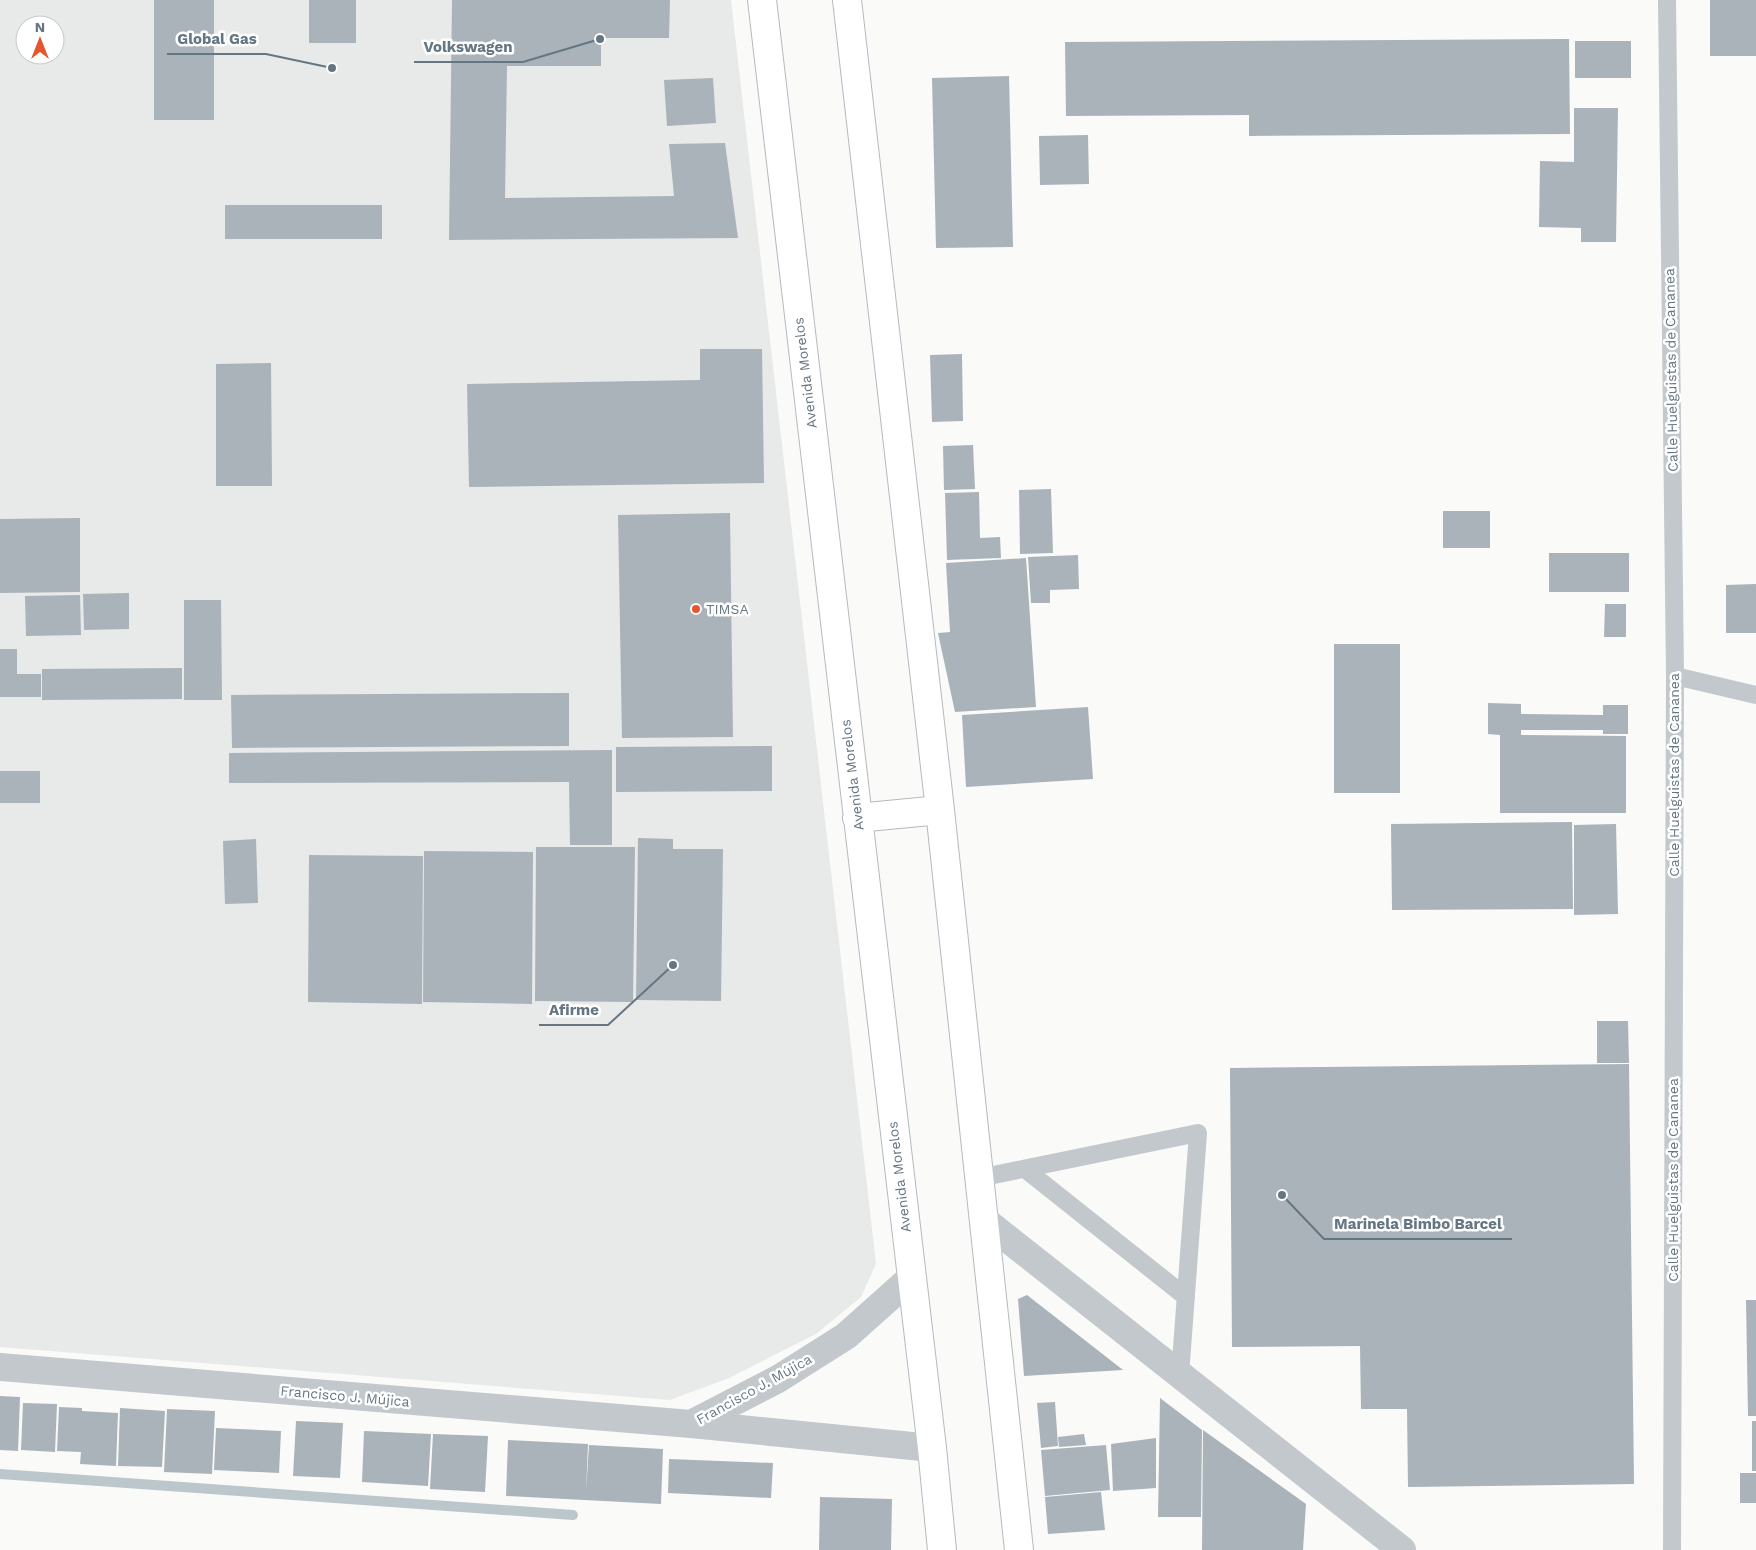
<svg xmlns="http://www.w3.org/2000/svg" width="1756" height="1550" viewBox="0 0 1756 1550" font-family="'Work Sans',sans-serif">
	<rect width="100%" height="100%" fill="#fafaf8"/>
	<path fill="#e8e9e9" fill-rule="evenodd" d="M0,0H731L876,1264L861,1297L816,1334L729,1378L670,1400L0,1347ZM25,25H55V55H25Z"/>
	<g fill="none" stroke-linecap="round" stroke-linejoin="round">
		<path stroke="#bbc7cb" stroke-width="10" d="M0,1474L573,1515"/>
	</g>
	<path fill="#aab3b9" d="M154,0H214V120H154Z
		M309,0H356V43H309Z
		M452,0H670L669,38H601V66H507L505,198L674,196L669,144L725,143L738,238L449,240Z
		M1710,0H1756V56H1710Z
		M1569,39L1570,134L1249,136V115L1066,116L1065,42Z
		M1575,41H1631V78H1575Z
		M1009,76L1013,247L936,248L932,78Z
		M713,78L716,123L667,126L664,80Z
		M1574,108H1618L1616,242H1581V228L1539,227L1540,161L1574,162Z
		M1088,135L1089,184L1040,185L1039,136Z
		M225,205H382V239H225Z
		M700,349H762L764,483L469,487L467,384L700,380Z
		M962,354L963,421L932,422L930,355Z
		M271,363L272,486H216V364Z
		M973,445L975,489L944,490L943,446Z
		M1051,489L1053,553L1020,554L1019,490Z
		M979,492L980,538L1000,537L1001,558L947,560L945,493Z
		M1443,511H1490V548H1443Z
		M730,513L733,737L622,738L618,515Z
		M80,518V592L0,593V519Z
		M1549,553H1629V592H1549Z
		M1078,555L1079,589L1050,590V603H1031L1028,557Z
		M1026,558L1036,707L955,712L938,633L950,632L946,563Z
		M1756,584V633H1726V585Z
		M129,593V629L84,630L83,594Z
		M80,595L81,635L26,636L25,596Z
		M184,600H221L222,700H184Z
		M1605,604H1626V637H1604Z
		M1334,644H1400V793H1334Z
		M0,649H17V674H41V697H0Z
		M182,668V699L42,700V669Z
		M569,693V746L232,748L231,695Z
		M1488,703L1521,704V714L1603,715V705H1628V734H1603V730H1521V735L1626,736V813H1500V735L1488,734Z
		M1088,707L1093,779L966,787L962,715Z
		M772,746V791L616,792V747Z
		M612,750V845H570L569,782L229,783V753Z
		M0,771H40V803H0Z
		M1572,822L1573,909L1392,910L1391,824Z
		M1616,824L1618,914L1574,915V825Z
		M638,838L673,839V849H723L721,1001L636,1000Z
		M256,839L258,903L225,904L223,841Z
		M536,847H635L633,1002L535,1001Z
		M424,851L533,852L532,1004L423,1002Z
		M309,855L423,856L422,1004L308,1002Z
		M1597,1021H1628L1629,1063H1597Z
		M1629,1064L1634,1484L1408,1487L1407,1409H1361L1360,1346L1232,1347L1230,1068Z
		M1027,1295L1123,1370L1024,1376L1018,1299Z
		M1746,1300H1756V1416H1748Z
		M0,1396L20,1397L18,1451L0,1450Z
		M1160,1398L1202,1430L1201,1517H1158Z
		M1055,1402L1058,1446L1041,1448L1037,1403Z
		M23,1403L57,1404L55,1452L21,1450Z
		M59,1407L82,1408V1411L118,1413L116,1466L80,1464L81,1452L57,1451Z
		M120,1408L165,1411L162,1467L118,1466Z
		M167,1409L215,1411L212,1474L164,1472Z
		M296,1421L343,1423L340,1478L293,1476Z
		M1752,1421H1756V1471H1752Z
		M216,1428L281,1431L279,1473L214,1470Z
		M1203,1430L1306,1504L1303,1550H1202Z
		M364,1431L431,1434L428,1486L362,1482Z
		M433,1434L488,1436L485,1492L430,1489Z
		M1084,1434L1086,1445L1059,1447L1058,1437Z
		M1156,1438V1488L1113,1491L1111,1444Z
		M508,1440L588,1444L586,1492L589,1445L663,1449L661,1504L506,1496Z
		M1106,1445L1110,1490L1045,1496L1041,1450Z
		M669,1459L773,1463L771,1498L668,1493Z
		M1740,1473H1756V1503H1740Z
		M1101,1492L1105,1530L1048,1534L1045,1497Z
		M820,1497L892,1499L891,1550H819Z"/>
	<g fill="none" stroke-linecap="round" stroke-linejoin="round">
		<g stroke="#b3babf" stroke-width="30">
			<path id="secondary" d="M762,0L932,1448L942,1550
				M847,0L940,810L1019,1550
				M857,818L940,810"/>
		</g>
		<path stroke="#c3c8cc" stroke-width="18" d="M1667,0L1675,676L1672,1550
			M1675,676L1756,695
			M1025,1169L1186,1297
			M979,1178L1198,1133L1180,1375"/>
		<path stroke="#c3c8cc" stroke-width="28" d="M984,1220L1402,1550
			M0,1367L691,1424L932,1448
			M691,1424L778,1379L846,1336L911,1278"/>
		<use href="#secondary" stroke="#fff" stroke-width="28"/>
	</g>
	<circle fill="#e4572e" stroke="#fff" stroke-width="2" cx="696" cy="609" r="5"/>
	<g text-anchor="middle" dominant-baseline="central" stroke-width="5" stroke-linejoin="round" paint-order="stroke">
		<g font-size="14" fill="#657683" stroke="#fff">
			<text transform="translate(1671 370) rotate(-91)">Calle Huelguistas de Cananea</text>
			<text transform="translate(805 373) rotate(-97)">Avenida Morelos</text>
			<text transform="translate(852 775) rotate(-97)">Avenida Morelos</text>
			<text transform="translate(1674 775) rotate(-90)">Calle Huelguistas de Cananea</text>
			<text transform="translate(899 1177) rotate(-97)">Avenida Morelos</text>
			<text transform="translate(1673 1180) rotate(-90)">Calle Huelguistas de Cananea</text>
			<text transform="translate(754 1389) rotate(-29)">Francisco J. Mújica</text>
			<text transform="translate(345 1396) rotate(5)">Francisco J. Mújica</text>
		</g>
		<g font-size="14" fill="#657683" stroke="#fff" text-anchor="start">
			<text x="706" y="609">TIMSA</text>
		</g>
	</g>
	<path fill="none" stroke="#657683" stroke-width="2" d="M332 68L266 54H167M600 39L523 62H414M673 965L608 1025H539M1282 1195L1324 1239H1512"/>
	<g fill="#657683" stroke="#fff" stroke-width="2">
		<circle cx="332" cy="68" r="5"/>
		<circle cx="600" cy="39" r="5"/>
		<circle cx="673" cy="965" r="5"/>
		<circle cx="1282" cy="1195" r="5"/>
	</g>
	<g font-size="15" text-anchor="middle" font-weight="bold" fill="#657683" stroke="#fff" stroke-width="5" stroke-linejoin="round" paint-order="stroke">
		<text x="217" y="44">Global Gas</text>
		<text x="468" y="52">Volkswagen</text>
		<text x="574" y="1015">Afirme</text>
		<text x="1418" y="1229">Marinela Bimbo Barcel</text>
	</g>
	<g transform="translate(40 40)"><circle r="24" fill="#ffffff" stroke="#c1c8cd"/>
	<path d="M0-4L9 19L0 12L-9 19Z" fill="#e4572e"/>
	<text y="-8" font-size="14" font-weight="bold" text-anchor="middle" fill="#657683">N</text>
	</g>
</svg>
